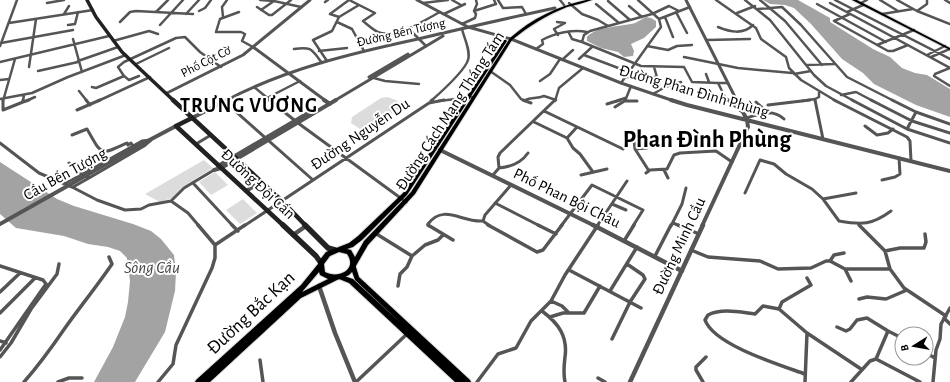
<svg xmlns="http://www.w3.org/2000/svg" width="950" height="382" viewBox="0 0 950 382" font-family="'Alegreya Sans',sans-serif">
	<rect width="100%" height="100%" fill="#fff"/>
	<path fill="#dcdcdc" d="M388,97L398,101L400,105L399,109L368,129H360L351,123L352,117L381,98Z
		M204,160L213,168L181,188L172,198L160,202L145,194Z
		M215,172L228,185L211,195L199,182Z
		M243,199L257,213L240,224L226,210Z"/>
	<path fill="#a3a3a3" d="M763,0H798L830,18V22L873,49L890,57L902,68L915,73L927,75L950,89V117L916,105L874,84L863,73L842,59L811,24L794,8L785,5L770,4Z
		M646,17L651,18L656,21V27L644,38L631,44L634,51L633,56L624,57L618,52L601,48L587,41V37C596,26 621,27 635,23C639,21 642,19 646,17Z
		M0,162L57,199L74,206L133,224L151,231L161,239L174,255L176,272L175,291L165,332L135,382H94L113,347L125,317L128,302L130,281L127,258L120,251L108,247L88,244L64,236L16,228L0,214Z"/>
	<g fill="none" stroke-linecap="round" stroke-linejoin="round">
		<g stroke="#dbdbdb" stroke-width="2">
			<path id="primary" d="M351,264H355L359,277L470,380L471,382H455L349,283L339,279L338,277L339,275H341L353,279L403,325L355,280L350,266Z"/>
		</g>
		<g stroke="#dbdbdb" stroke-width="2">
			<path id="trunk" d="M586,0H592C584,3 575,5 567,7C547,15 529,26 512,40L415,194L368,245L353,271L349,275L343,278L337,280L301,298L210,382H195L196,380L301,285L318,264L319,261L326,252L349,243L358,236L403,193L504,40H506L507,41L407,195L362,240L353,247L347,249L351,250L355,257L364,241L411,192L510,38C533,18 556,7 586,0ZM339,252L347,254C358,270 338,279 325,272L324,264L330,256ZM319,272L320,275L328,279L302,292Z
				M852,0H857L950,48V50Z"/>
		</g>
		<path stroke="#555" stroke-width="2.5" d="M260,0L274,1L301,7
			M349,0L375,13L363,21C368,25 375,32 381,33C399,37 425,20 440,12
			M452,0L461,5
			M498,0L503,8L522,7L526,14
			M560,0L564,5
			M716,0L756,28L761,39L786,57L789,68L801,80L836,101
			M745,0L770,20L814,75L826,86L854,101
			M760,0L785,21L822,65
			M835,0L950,59
			M880,0L898,11
			M897,0L917,11L950,24
			M945,0L950,3
			M608,1L630,20
			M325,2L328,0
			M47,3L64,0
			M423,3L448,0
			M569,3L582,14L598,20L608,26
			M830,3L950,68
			M861,3L867,0
			M596,4L619,23
			M817,4L886,42
			M629,6L642,17
			M257,7L269,15H272L291,0
			M758,9L782,7L801,25L847,77L894,101
			M261,10L274,1
			M199,11L205,8L211,0
			M474,11L496,4L494,0
			M679,11L669,6L652,14L590,31L584,35L582,42L641,66L684,67L692,82L718,83L725,97L729,101
			M917,11L927,4V0
			M156,12L168,0
			M239,12L220,19L216,32H241L245,34L242,41L253,47
			M676,12L687,33
			M847,12L863,5
			M737,13L755,6
			M64,14L69,6
			M186,14L199,0
			M444,14L465,4
			M850,14L834,21L888,51H893L908,45
			M882,14L913,9
			M223,17L222,7L227,0
			M339,17L330,14L349,0
			M665,17L673,37
			M659,19L690,7
			M120,22L130,12L136,11L193,14
			M337,22L352,29L364,51
			M557,22L565,23L554,29L558,35
			M9,23L93,10
			M462,24L475,18L476,14L474,11L477,4L476,0
			M68,25L75,24L78,12
			M160,25L183,0
			M718,27C730,32 743,35 753,25
			M408,28L426,46
			M569,33L572,39L582,42
			M73,39L82,72
			M707,40L750,39
			M113,41L149,31L158,34
			M1,43L73,30
			M877,45L914,30
			M0,46L17,0
			M647,46L668,50L677,46L692,45
			M294,49C312,46 312,50 322,63
			M536,49L543,44L542,40C555,33 573,29 587,32
			M319,51L347,48
			M584,55L642,77H657
			M927,55L945,46
			M684,57L738,68L792,73
			M931,57L950,49
			M579,59L592,47
			M562,60L573,50
			M78,61L118,47
			M327,61L313,40L332,31L339,17L359,5
			M0,62L109,36
			M136,64L169,48
			M806,65L834,64
			M29,67L36,19
			M654,67L659,84
			M950,68L935,74L934,76L950,86
			M38,71L78,62
			M490,71L510,85L521,99L525,101
			M706,74L709,82
			M794,74L811,71
			M124,76L129,80L139,76
			M625,77H641
			M374,78L385,81L419,84
			M0,80L9,79
			M540,81L550,74L560,59
			M621,83L661,27L659,19L638,0
			M718,83H728
			M92,87L96,88L124,76L118,67L124,62L176,38L185,37L200,52L221,67
			M254,87L271,101
			M79,91L87,101
			M653,94L665,87L681,82
			M841,95L856,92L873,101
			M267,98L300,81
			M0,99L32,93L68,77L126,55
			M525,100C531,97 537,99 544,96L556,100
			M3,101L15,59
			M23,101L24,95
			M26,101L35,97
			M98,101L150,77
			M431,101C440,93 465,70 468,60C471,51 464,38 462,29
			M439,101L473,97
			M555,101L559,88L583,68
			M617,101L625,98
			M625,101L631,86
			M802,101L815,99
			M815,101V99L819,97V92"/>
		<path stroke="#555" stroke-width="3" d="M3,100V110L23,102
			M23,100V102L29,100
			M86,100L90,105
			M269,100L298,123L406,202
			M523,100L531,103
			M728,100L741,111
			M815,100L823,139
			M834,100L907,137L910,141L911,161
			M852,100L907,129L950,143
			M871,100L912,121L950,133
			M892,100L916,112L950,124
			M431,101L432,100
			M625,101H637
			M225,102L313,180
			M756,102L768,113
			M607,104L620,100
			M768,105L810,100
			M615,107L626,100
			M77,110L100,100
			M544,111L623,149
			M746,118C760,114 772,108 784,119
			M534,122L567,138L573,148L580,154L593,172
			M865,126L877,135L888,133L893,129
			M907,129L916,112
			M72,135L87,129C102,155 99,156 127,143L128,145L131,143L133,146
			M639,135L634,140L635,149L649,171
			M567,138L577,127
			M151,140L144,146L89,178L83,174L142,141Z
			M0,143L39,173L72,187L97,200L125,210L141,209L149,205L171,201L184,188L214,170
			M196,144L211,135
			M635,149L647,148
			M69,163L82,174
			M84,164L90,170
			M499,168C511,167 521,163 528,153
			M664,170L668,178
			M646,173L650,170L667,169L674,155L680,153L716,151L732,162
			M493,175L499,168L498,157L500,153L555,100
			M581,175L607,169
			M882,180L895,177L900,174L899,158
			M193,183L233,226
			M64,184L83,174
			M73,187L89,178
			M745,193L760,160L774,164L786,174L812,189L823,199L839,221C862,225 872,225 891,211
			M823,199L856,193
			M171,201L188,213L199,226
			M495,203L540,226
			M612,204L626,210
			M673,223L680,226
			M244,226L429,103L444,100
			M429,226L428,224C444,203 462,223 483,221
			M490,226L483,221L485,215L511,185
			M561,226L592,185L643,210L633,226
			M597,226L627,181
			M671,226L682,204L686,188"/>
		<path stroke="#555" stroke-width="3.5" d="M198,225L215,245
			M232,225L238,231
			M428,225L453,240
			M488,225L537,252L543,250L562,225
			M538,225L556,234
			M678,225L699,234
			M859,225L885,251L890,269L904,288L946,316
			M375,233L412,256
			M624,241L634,225
			M691,250L708,257L760,261L778,269L811,268L826,261H830L845,269H890
			M885,251L900,248H924L926,242L925,234
			M655,256L671,225
			M830,261L834,255L844,253
			M0,266L43,280L46,284L0,350
			M845,269L851,281
			M569,270L641,308
			M807,278L811,285L782,302L779,309L807,333L861,369
			M398,286L400,274L407,267L412,256L425,245L438,240L443,235
			M610,291L637,247
			M0,292L20,273
			M859,299L867,297L886,299L907,290
			M551,301L562,306L569,313
			M779,309L763,306L755,314C739,312 722,308 708,315L705,320C714,345 780,365 805,374
			M542,311C558,323 568,336 565,357C564,366 563,373 565,382
			M0,313L34,279
			M550,317L563,313H584L600,286
			M944,318L950,324
			M837,327L846,331L850,329L857,320L867,318L888,331
			M612,339L630,302L645,279L643,275L627,264
			M0,341L6,343
			M926,353L935,358
			M0,357L11,343L31,309L57,274L59,264
			M876,359L920,382
			M260,360L263,382
			M598,378L605,382
			M24,382C39,365 52,347 65,328C80,307 97,286 112,264L109,257
			M58,382L69,378H82
			M158,382L173,364L176,345L212,268L215,258V245L245,225
			M356,382L407,334
			M477,382L498,354L516,348L531,321L551,301L565,275L598,225
			M703,382L696,370V367L706,357
			M805,382L807,333
			M851,382L870,361L876,359L888,331L902,338
			M933,382L936,350L940,339L941,324L950,308"/>
		<path stroke="#555" stroke-width="3" d="M417,0L468,27L511,39L621,83L674,101
			M686,0L737,101
			M253,47L326,101
			M369,77L408,54
			M167,93L243,55L310,0
			M225,101C285,69 353,53 418,39C464,28 509,18 555,8
			M334,101L443,36"/>
		<path stroke="#555" stroke-width="4" d="M324,100L330,104
			M671,100L687,105L950,171
			M192,118L227,100
			M142,144L176,126
			M440,150L595,226
			M218,166L315,109
			M214,170L221,168L336,100
			M246,191L261,182
			M702,226L748,127L747,120L737,100"/>
		<path stroke="#555" stroke-width="4.5" d="M593,225L682,271
			M293,235L306,226
			M319,286L335,333L355,382
			M630,382L703,225"/>
		<path stroke="#222" stroke-width="3.5" d="M87,0L96,17L122,52L174,101"/>
		<path stroke="#222" stroke-width="4.5" d="M173,100L282,201L306,226
			M192,118L176,126L284,226"/>
		<path stroke="#222" stroke-width="5.5" d="M283,225L316,256L321,263
			M305,225L328,248L335,250"/>
		<use href="#primary" fill="#000" fill-rule="evenodd"/>
		<use href="#trunk" fill="#000" fill-rule="evenodd"/>
		<path stroke="#555" stroke-width="4" d="M0,224L142,144"/>
	</g>
	<g text-anchor="middle" dominant-baseline="central" stroke-width="4" stroke-linejoin="round" paint-order="stroke">
		<g font-size="13" fill="#000" stroke="#fff">
			<text transform="translate(401 33) rotate(-13)">Đường Bến Tượng</text>
			<text transform="translate(206 62) rotate(-27)">Phố Cột Cờ</text>
		</g>
		<g font-size="16" fill="#000" stroke="#fff">
			<text transform="translate(694 91) rotate(16)">Đường Phan Đình Phùng</text>
			<text transform="translate(450 111) rotate(-57)">Đường Cách Mạng Tháng Tám</text>
			<text transform="translate(360 134) rotate(-34)">Đường Nguyễn Du</text>
			<text transform="translate(65 174) rotate(-29)">Cầu Bến Tượng</text>
			<text transform="translate(258 184) rotate(43)">Đường Đội Cấn</text>
			<text transform="translate(567 198) rotate(26)">Phố Phan Bội Châu</text>
			<text transform="translate(679 246) rotate(-65)">Đường Minh Cầu</text>
		</g>
		<g font-size="17" font-style="italic" fill="#444" stroke="#fff">
			<text x="152" y="267">Sông Cầu</text>
		</g>
		<g font-size="19" fill="#000" stroke="#fff">
			<text transform="translate(251 313) rotate(-43)">Đường Bắc Kạn</text>
		</g>
		<g font-size="20" font-weight="bold" letter-spacing="1" fill="#000" stroke="#fff">
			<text x="249" y="106">TRƯNG VƯƠNG</text>
		</g>
		<g font-size="24" font-weight="bold" fill="#000" stroke="#fff">
			<text x="707" y="140">Phan Đình Phùng</text>
		</g>
	</g>
	<g transform="translate(914 346) rotate(259)"><circle r="19" fill="#ffffff" stroke="#999999"/>
	<path d="M0-3L7 15L0 10L-7 15Z" fill="#000000"/>
	<text y="-6" font-size="11" font-weight="bold" text-anchor="middle" fill="#000000">B</text>
	</g>
</svg>
